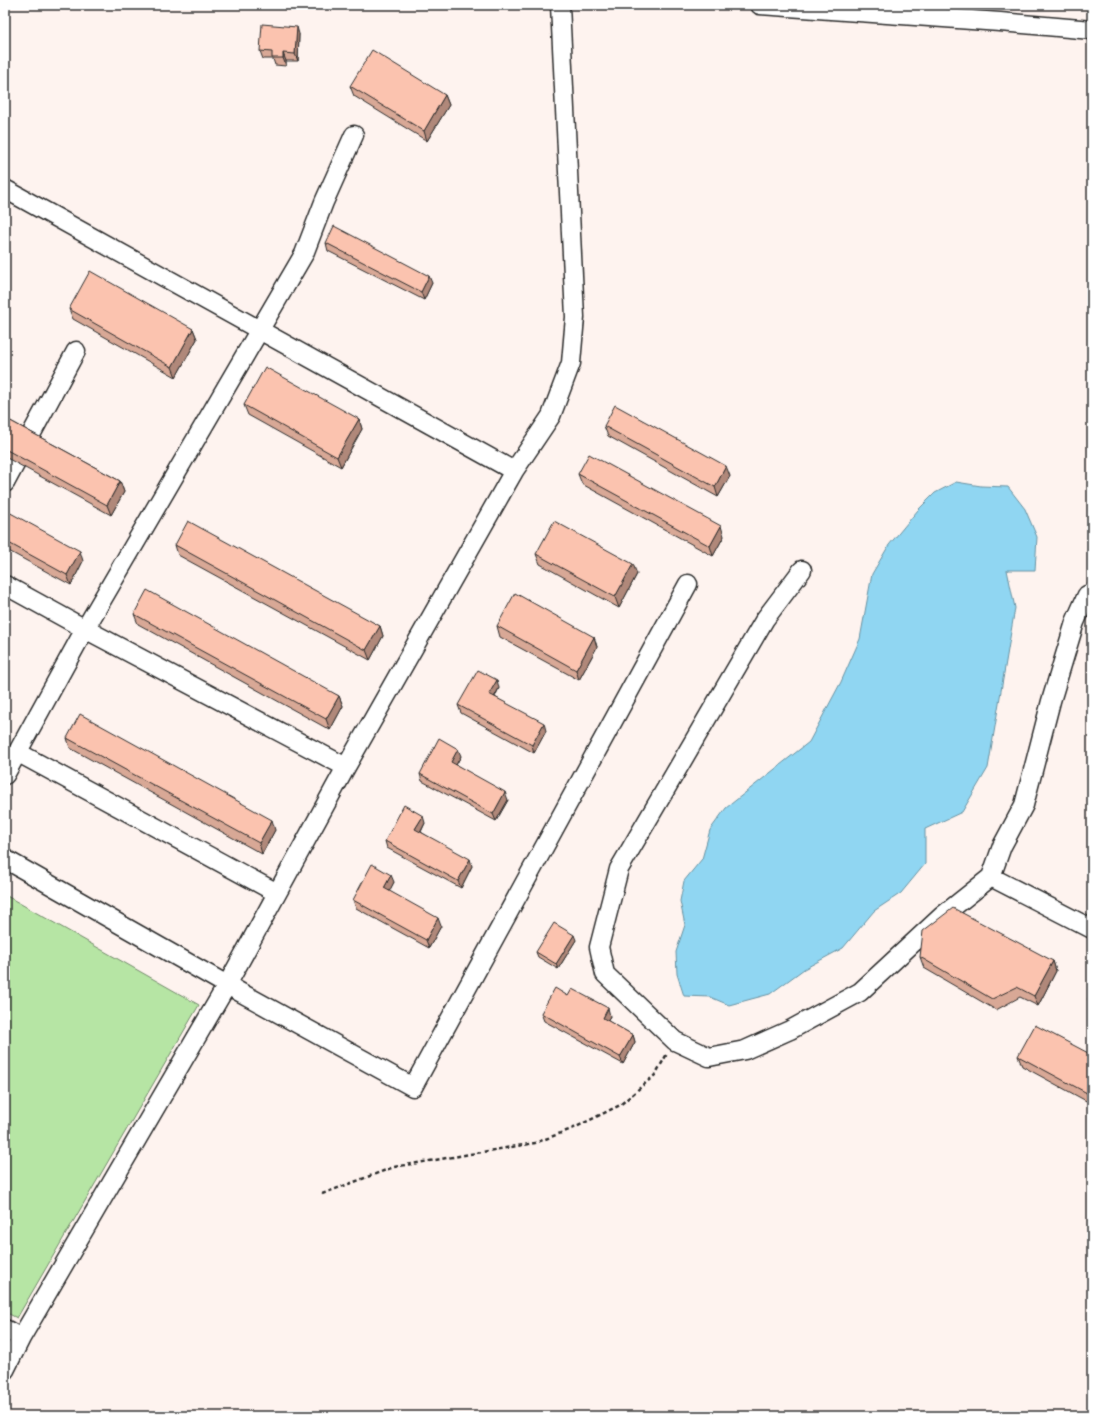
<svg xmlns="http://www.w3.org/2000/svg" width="1097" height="1421" viewBox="0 0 1097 1421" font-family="'Gochi Hand',sans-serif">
	<rect width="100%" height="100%" fill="#fef3ef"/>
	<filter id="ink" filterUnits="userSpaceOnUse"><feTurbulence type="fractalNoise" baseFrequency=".025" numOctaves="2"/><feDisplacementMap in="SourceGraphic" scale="8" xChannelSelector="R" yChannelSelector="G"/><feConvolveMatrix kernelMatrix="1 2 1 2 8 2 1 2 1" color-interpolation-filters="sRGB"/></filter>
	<g filter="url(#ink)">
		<path fill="#b6e5a4" stroke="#708868" d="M5,895L199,1005L17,1318L5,1312Z"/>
		<path fill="#90d6f2" stroke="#6892a2" d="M956,482L981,486L1008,487L1025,509L1037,537L1035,570H1007L1015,608L988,768L962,812L925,829V864L901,893L874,911L843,948L804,969L770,994L729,1005L710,997L684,996L677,974L676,952L685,925L680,901L684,881L702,859L710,830L726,808L809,742L841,682L860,639L872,574L889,545L918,510L935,493Z"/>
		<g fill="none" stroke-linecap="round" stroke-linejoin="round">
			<g stroke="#2b2b2b" stroke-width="21">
				<path id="minor" d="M760,5L1000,22L1092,30
					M5,189L514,471
					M5,483L76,351
					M802,570L765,619L619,869L599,947L605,974L675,1041L709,1057L745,1050L790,1030L860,992L942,916L991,877L1002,846L1024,805L1051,701L1075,622L1087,595L1092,593
					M5,585L85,629L346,767
					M17,752L277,893
					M5,775L85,629L304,254L324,202L354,135
					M5,859L227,985L413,1087L688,584
					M991,877L1092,929
					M5,1329L21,1338
					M5,1370L21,1338L227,985L346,767L514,471L551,416L571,363L575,317L560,5"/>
			</g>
			<path stroke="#2b2b2b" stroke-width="2.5" stroke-dasharray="4 3" stroke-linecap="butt" d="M322,1194L394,1167L535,1143L574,1128L620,1105L655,1075L667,1054"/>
			<use href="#minor" stroke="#fff" stroke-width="18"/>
		</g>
		<path fill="#d8a896" stroke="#2b2b2b" d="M299,34L298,61H286V66L275,65L273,59H263L260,51Z
			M350,86L445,95L449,105L427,141L354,96Z
			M326,243L432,283L424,300L328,251Z
			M69,309L193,329L197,339L176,377L73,319Z
			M244,405L359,419L362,429L341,467L248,415Z
			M5,418L120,481L124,492L111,515L5,457Z
			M604,426L730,476L718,497L608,436Z
			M578,474L724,536L713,556L582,484Z
			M5,510L83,561L71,585L5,549Z
			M175,545L380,626L383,636L370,660L178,555Z
			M536,554L637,574L619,608L540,564Z
			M134,614L339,696L343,706L330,730L138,624Z
			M497,626L594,637L597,647L579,680L500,637Z
			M499,688L495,697L546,731L534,753L461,713L458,705Z
			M67,738L275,830L262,854L70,748Z
			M461,756L456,765L508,800L496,821L422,781L420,774Z
			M425,823L421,832L472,866L461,888L387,848L385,841Z
			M394,882L389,891L441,926L429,948L356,908L353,900Z
			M576,940L558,969L538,957L536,952Z
			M920,957L1053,961L1056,971L1038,1006L1020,997L996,1010L924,968Z
			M1092,992V1005L1090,1004L1088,999Z
			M568,996L610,1016L608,1021L633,1035L635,1042L623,1064L544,1021L541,1013Z
			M1092,1055L1090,1103L1022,1066L1018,1056Z"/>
		<path fill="#b0887a" stroke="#2b2b2b" d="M297,27L299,34L298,61L295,54Z
			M283,53L286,61V66L283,58Z
			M445,95L449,105L427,141L424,131Z
			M429,276L432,283L424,300L421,292Z
			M193,329L197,339L176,377L172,367Z
			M359,419L362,429L341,467L337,457Z
			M726,466L730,476L718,497L715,487Z
			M120,481L124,492L111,515L107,505Z
			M721,526L724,536L713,556L710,546Z
			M80,551L83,561L71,585L67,575Z
			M633,564L637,574L619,608L615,597Z
			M380,626L383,636L370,660L366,650Z
			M594,637L597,647L579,680L576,670Z
			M497,680L499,688L492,701L489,694Z
			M339,696L343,706L330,730L326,719Z
			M544,723L546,731L534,753L532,745Z
			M458,749L461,756L453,770L451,762Z
			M505,792L508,800L496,821L493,814Z
			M423,816L425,823L418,837L415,829Z
			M272,820L275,830L262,854L259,843Z
			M470,859L472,866L461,888L458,881Z
			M391,875L394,882L387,896L384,888Z
			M438,918L441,926L429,948L426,940Z
			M574,935L576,940L558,969L556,964Z
			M1053,961L1056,971L1038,1006L1034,996Z
			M608,1008L610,1016L605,1025L603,1018Z
			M633,1035L635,1042L623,1064L620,1057Z
			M1092,1083V1100L1090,1103L1087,1093Z"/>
		<path fill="#fbc3af" stroke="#2b2b2b" d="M262,24L297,27L295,54L283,53V58H272V52L260,51Z
			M372,50L445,95L424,131L350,86Z
			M334,226L429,276L421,292L326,243Z
			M90,271L193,329L172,367L69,309Z
			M265,367L359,419L337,457L244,405Z
			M615,405L726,466L715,487L604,426Z
			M5,418L120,481L107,505L5,449Z
			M589,454L721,526L710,546L578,474Z
			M5,510L80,551L67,575L5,541Z
			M188,521L380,626L366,650L175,545Z
			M554,521L633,564L615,597L536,554Z
			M147,590L339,696L326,719L134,614Z
			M515,593L594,637L576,670L497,626Z
			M478,670L497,680L489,694L544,723L532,745L458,705Z
			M80,714L272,820L259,843L67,738Z
			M439,738L458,749L451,762L505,792L493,814L420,774Z
			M404,805L423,816L415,829L470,859L458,881L385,841Z
			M372,864L391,875L384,888L438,918L426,940L353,900Z
			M953,908L1053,961L1034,996L1017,987L992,999L920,957L923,931Z
			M554,923L574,935L556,964L536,952Z
			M555,988L568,996L572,989L608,1008L603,1018L633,1035L620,1057L541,1013Z
			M1092,992V1001L1088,999Z
			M1035,1025L1092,1055V1083L1087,1093L1018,1056Z"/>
	</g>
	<rect width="1097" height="1421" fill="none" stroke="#fff" stroke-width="20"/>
	<rect x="10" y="10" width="1077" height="1401" fill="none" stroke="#2b2b2b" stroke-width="1.5" filter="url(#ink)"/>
</svg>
